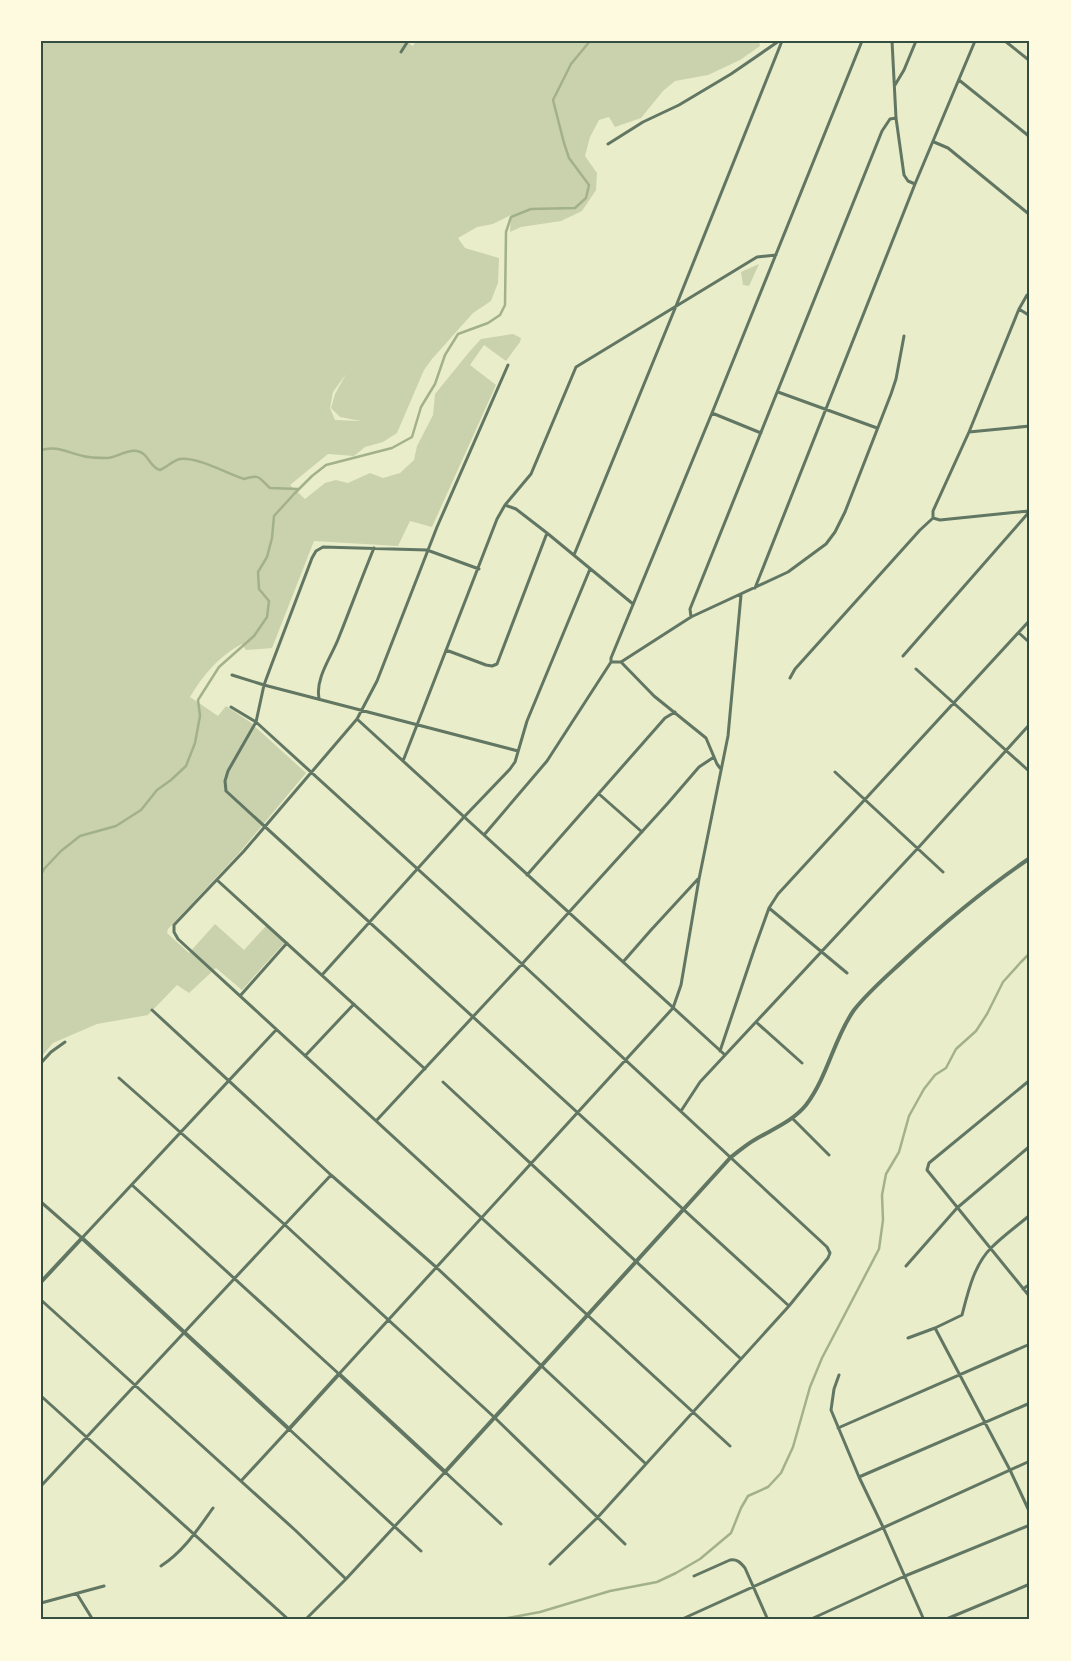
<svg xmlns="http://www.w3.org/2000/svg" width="1071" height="1661" viewBox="0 0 1071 1661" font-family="'Alegreya Sans',sans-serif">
	<rect width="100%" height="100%" fill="#e9edc9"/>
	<path fill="#cad2ad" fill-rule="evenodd" d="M41,41H405L413,46L416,41H759L760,46L740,60L708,75L675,81L663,91L641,118L615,127L609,117L599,120L590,137L585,156L597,173L596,190L582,211L561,221L521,227L510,232L511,215L493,224L477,227L458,238L465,248L499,258L498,283L491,301L473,313L432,359L424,370L397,433L383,442L365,447L354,456L328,454L290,485L305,499L325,483L336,480L348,483L370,473L383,478L400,473L414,460L417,446L433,415L435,394L470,351L481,339L513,334L521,338L520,342L506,361L484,345L470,365L496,385L432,527L410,521L398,546L314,541L272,648L246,650L242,644C220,655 202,676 190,697L218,716L226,706L250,722L306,773L240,852L168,929L167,933L189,953L215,924L244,950L266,926L285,942L242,990L216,968L189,993L177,985L148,1015L97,1024L53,1043L41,1057ZM346,374L335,394L331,408L340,417L361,421L335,420L330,408L333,392Z
		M759,264L749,286L743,285L741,272Z"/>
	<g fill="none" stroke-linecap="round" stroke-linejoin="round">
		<path stroke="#a3b18a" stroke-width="2.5" d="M41,450C57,445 68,453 83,456C90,458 99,458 107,458C117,458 126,449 137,451C149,453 149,467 160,470C167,467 172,461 180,459C198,457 226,473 244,479C260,474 258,477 270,488L298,489
			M41,875L44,869L61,851L80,836L116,826L141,810L157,790L171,780L186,766L195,743L200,716L198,700L219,667L254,636L267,617L269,601L259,589L258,572L267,557L272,538L274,516L294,494L312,476L326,465L392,448L412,437L421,407L435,384L445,355L458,334L488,323L500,315L505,305L506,232L511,217L531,209L575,208L586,198L589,185L569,158L564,143L553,100L571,64L590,41
			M497,1620L540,1612L610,1591L657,1582L676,1573L700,1559L731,1533L741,1508L748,1496L768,1487L781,1473L793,1447L810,1387L822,1358L879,1249L883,1220L882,1195L886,1174L899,1152L909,1116L924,1089L935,1075L946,1068L956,1049L976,1031L987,1014L1003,982L1021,962L1030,953"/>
		<path stroke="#617663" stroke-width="3" d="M892,41L896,118L904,175L908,181L915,184
			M1005,41L1030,61
			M401,52L408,41
			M959,80L1030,137
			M895,85L904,70L916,41
			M934,142L948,148L1030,215
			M608,144L643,122L679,105L731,74L779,41
			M1019,309L1030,316
			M508,365L437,527L377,681L357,719L244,851L174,925V932L178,939L730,1446
			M778,392L877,428
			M712,413L761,433
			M969,432L1030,426
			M505,505L516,509L547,533L633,604
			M933,518L940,520L1029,511
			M574,555L676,306L782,41
			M479,569L427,550L323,547L316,551L312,558L271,666L264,685L256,722L228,771L225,781L226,791L789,1306
			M755,588L915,184L975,41
			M691,617L690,609L882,131L890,119L896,118
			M1019,633L1030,643
			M446,650L486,665L492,666L497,664L547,533
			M903,656L1030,511
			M611,662H621L691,617L788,572L826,544L835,532L845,512L891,394L896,379L904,336
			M621,662L654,696L706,738L717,764L720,768
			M916,669L1030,772
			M232,675L264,685L518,751
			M790,678L795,669L920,530L933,518V511L969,432L1019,309L1027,295
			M319,698C315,678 332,656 339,637C351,607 362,577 374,548
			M231,707L256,722L522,964L827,1247L830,1253L828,1258L789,1306L598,1517L550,1564
			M357,719L725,1055
			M403,761L497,519L505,505L531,474L576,367L757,257L776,255
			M835,772L943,872
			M599,794L642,832
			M484,835L547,761L611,662V658L712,413L862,41
			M527,875L665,718L675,712
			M217,880L425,1069
			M769,908L847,973
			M623,962L651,930L698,879
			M322,975L464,817L510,769L515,762L527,721L590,569
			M240,996L287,943
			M152,1010L331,1175L436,1267L646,1464
			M756,1022L802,1063
			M720,1051L755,947L769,908L778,894L1030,620
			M305,1056L354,1004
			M41,1063L51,1052L65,1042
			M119,1078L284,1224L494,1417L625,1544
			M1030,1080L929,1163L927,1170L1030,1297
			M443,1082L741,1359
			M681,1111L700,1082L918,848L1030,724
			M792,1118L829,1155
			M376,1121L522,964L668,803L699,767L714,757
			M132,1185L339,1374L673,1008L681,985L699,879L728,736L741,595
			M41,1202L82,1238L276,1030
			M906,1266L957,1208L1030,1146
			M1023,1289L1030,1284
			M41,1300L295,1530L346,1579
			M935,1328L1010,1470L1030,1513
			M908,1338L935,1328L962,1315C968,1292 974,1265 991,1248C1003,1236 1017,1226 1030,1215
			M839,1375L834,1389L831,1410L859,1477L883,1527L924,1620
			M41,1396L289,1620
			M838,1428L1030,1344
			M859,1477L1030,1403
			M241,1481L289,1429L421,1551
			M41,1486L331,1175
			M161,1566C184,1551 198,1529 213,1508
			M694,1576L730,1560C737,1559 740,1562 745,1568L768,1620
			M77,1594L93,1620
			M41,1603L104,1586
			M305,1620L346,1579L445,1472L501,1524
			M680,1620L1030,1461
			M809,1620L905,1576L1030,1525
			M944,1620L1030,1584"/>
		<path stroke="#617663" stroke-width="4" d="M41,1282L82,1238L289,1429L339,1374L445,1472L731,1157C739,1151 747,1144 756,1139C773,1129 793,1121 806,1105C828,1076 834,1038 854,1010C869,991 888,975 905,959C945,922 986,888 1030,858"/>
	</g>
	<rect width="1071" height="1661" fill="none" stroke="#fefae0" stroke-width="85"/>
	<rect x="42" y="42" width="986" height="1576" fill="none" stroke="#344e41" stroke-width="2"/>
</svg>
